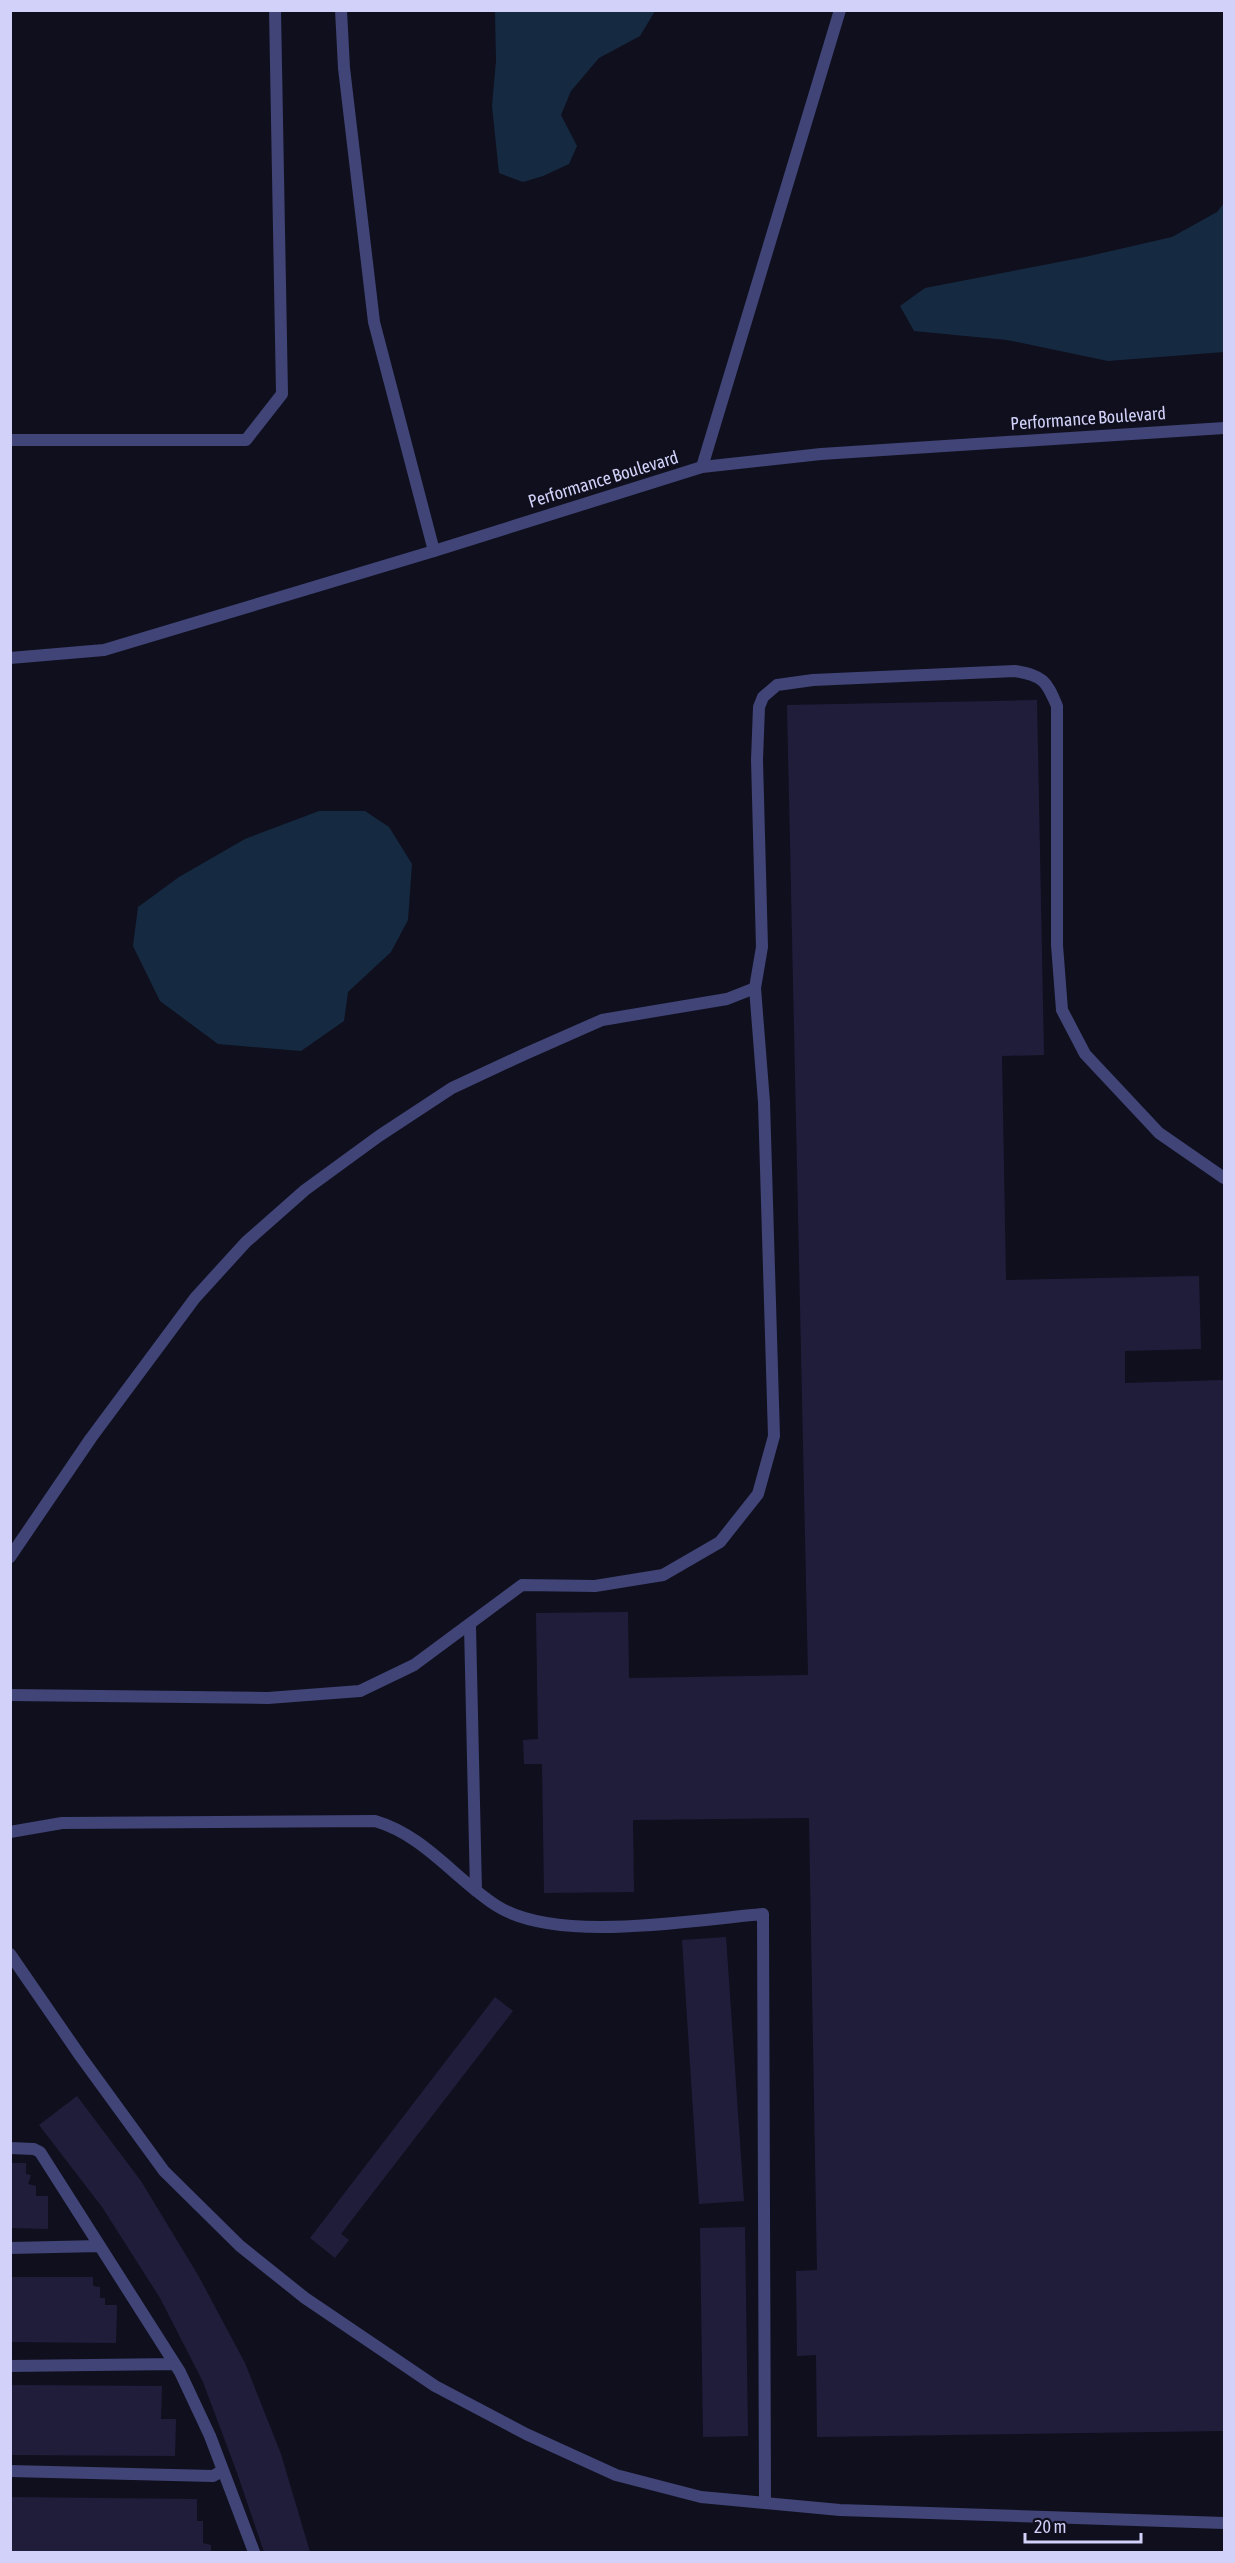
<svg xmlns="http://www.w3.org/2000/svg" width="1235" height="2563" viewBox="0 0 1235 2563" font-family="'Asap Condensed',sans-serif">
	<rect width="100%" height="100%" fill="#100f1d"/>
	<path fill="#152a41" d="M495,11H655L640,36L599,58L571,91L561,115L577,146L569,164L543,176L523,182L499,173L492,106L496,61Z
		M1224,203V352L1108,361L1007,340L914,331L900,306L925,288L1085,257L1172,237L1217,212Z
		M319,811H365L389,827L412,864L408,920L391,952L348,992L344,1021L301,1051L218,1044L160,1001L133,946L138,907L179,877L245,839Z"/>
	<path fill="#201d3b" d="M1037,700L1044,1055L1002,1056L1006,1280L1199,1276L1201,1349L1125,1351V1383L1224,1380V2431L817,2437L816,2355L797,2356L796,2271L817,2270L809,1818L633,1820L634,1892L544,1893L542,1764H524L523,1740L538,1739L536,1613L628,1612L629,1678L808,1675L787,705Z
		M726,1937L744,2201L699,2204L682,1940Z
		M495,1997L513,2011L341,2234L349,2240L335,2258L310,2238Z
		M77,2096L141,2181L198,2275L245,2363L281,2454L310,2552H264L236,2470L203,2382L160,2298L102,2207L39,2125Z
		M10,2163H26V2174L31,2175L28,2184L36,2186V2196H48V2229L10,2228Z
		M745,2227L748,2436L703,2437L700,2228Z
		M10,2277H93V2286L100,2287V2298H105V2305H117L116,2343L10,2342Z
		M10,2385L162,2386L161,2419H176L175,2456L10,2455Z
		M10,2497L197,2499V2521H203V2543L211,2545V2552H10Z"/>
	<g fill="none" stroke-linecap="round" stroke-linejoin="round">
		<path stroke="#404476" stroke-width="12" d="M341,10L344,68L374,322L434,551
			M10,440H246L282,394L275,10
			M702,467L840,10
			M10,1557L91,1438L195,1298L246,1242L305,1190L379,1136L452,1088L525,1054L602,1020L727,999L755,988L762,947L757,760L759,707L763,697L777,685L813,680L1015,671C1043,676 1046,680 1057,706V945L1062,1010L1085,1054L1159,1133L1224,1178
			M470,1626L476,1891
			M10,1695L268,1698L360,1691L414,1665L522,1585L595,1586L663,1575L720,1542L758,1494L774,1436L764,1102L755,988
			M10,1832L62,1823L375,1821C424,1835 455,1879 497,1906C557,1944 692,1920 763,1914L765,2503
			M10,1954L81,2057L164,2171L240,2246L305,2298L435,2386L526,2434L616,2475L701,2497L840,2510L1224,2523
			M10,2148L34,2149L40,2152L180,2372L210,2436L254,2552
			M10,2248L100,2246
			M10,2366L175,2364
			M10,2471L213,2476L222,2471"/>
		<path stroke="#404476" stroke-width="12" d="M10,658L104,650L434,551L702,467L821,454L1224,428"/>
	</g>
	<g text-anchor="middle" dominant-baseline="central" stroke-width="4.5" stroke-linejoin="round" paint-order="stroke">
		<g font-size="18" fill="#d1d1f9" stroke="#100f1d">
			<text transform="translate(1088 418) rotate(-4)">Performance Boulevard</text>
			<text transform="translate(603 479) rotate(-17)">Performance Boulevard</text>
		</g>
	</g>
	<rect width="1235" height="2563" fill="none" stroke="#d1d1f9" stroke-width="24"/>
	<path d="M1025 2533v9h116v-9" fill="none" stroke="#d1d1f9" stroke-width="3"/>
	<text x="1034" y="2533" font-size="18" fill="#d1d1f9" stroke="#100f1d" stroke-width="4.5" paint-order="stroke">20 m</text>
</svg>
